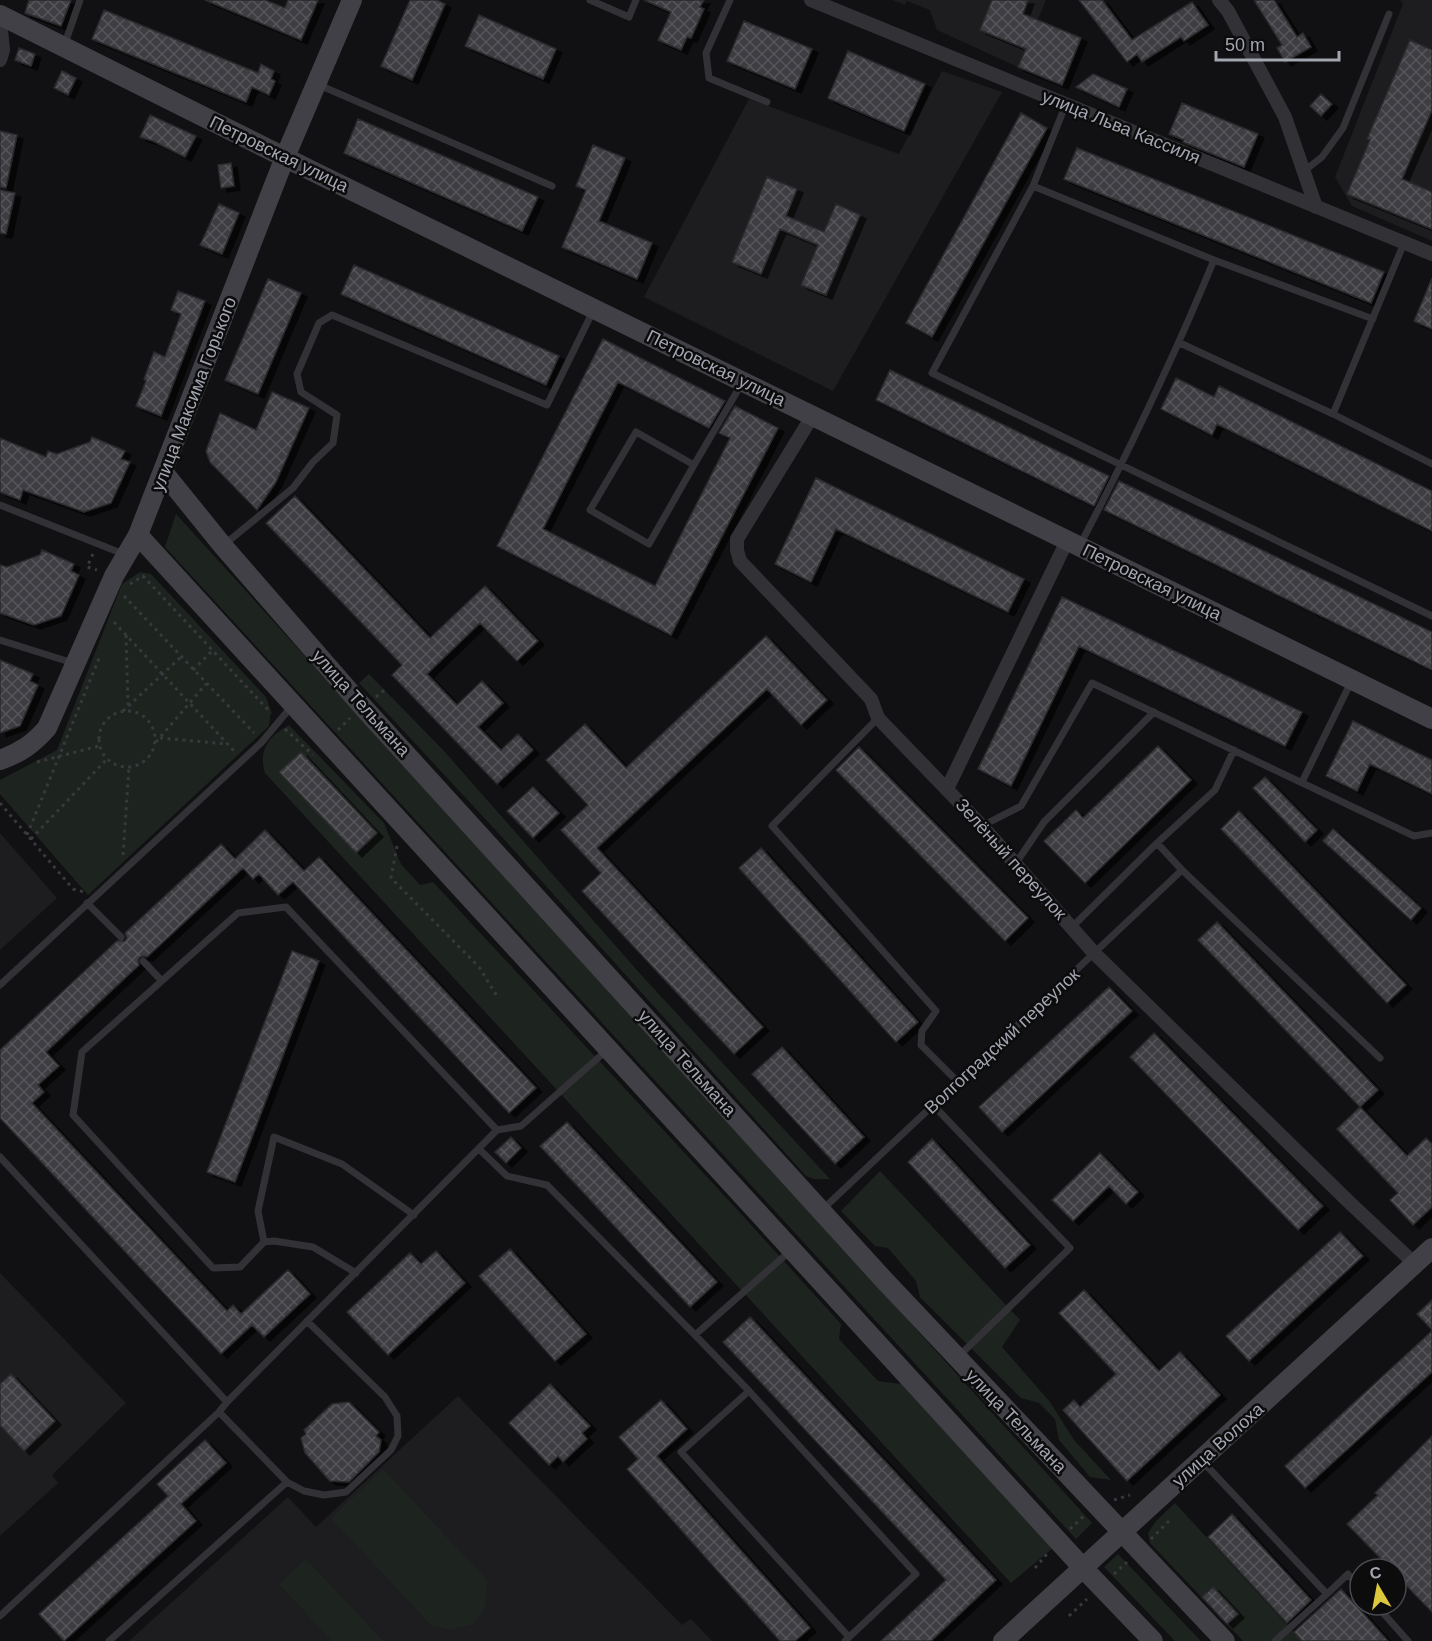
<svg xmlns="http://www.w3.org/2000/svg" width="1432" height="1641" viewBox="0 0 1432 1641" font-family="Helvetica,sans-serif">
	<defs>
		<pattern id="building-cross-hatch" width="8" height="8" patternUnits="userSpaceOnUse" patternTransform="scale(1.5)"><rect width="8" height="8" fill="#3d3e42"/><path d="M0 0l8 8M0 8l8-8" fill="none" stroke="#56575b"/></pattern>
		<filter id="shadow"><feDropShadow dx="6" dy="4" stdDeviation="0" flood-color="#0009"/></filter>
	</defs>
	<rect width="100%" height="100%" fill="#111012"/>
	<path fill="#1d1d1f" d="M893,0H1046L1018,67L937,30L930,10L907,1L905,5Z
		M1400,0H1432V241L1352,206L1335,177L1403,4Z
		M942,71L1002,92L833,391L644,297L749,99L899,154Z
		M0,833L57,898L0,950Z
		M0,1273L126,1403L52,1475L58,1483L0,1536Z
		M458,1396L682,1625L691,1619L712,1641H129L288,1497L316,1527Z"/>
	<path fill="#1d241f" d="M176,514L1092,1523L1076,1539L165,547Z
		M140,572L151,574L266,697L271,711L269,726L88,895L0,794V780L57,750L122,584Z
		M369,674L444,751L643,977L830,1179H814L806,1176L502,837L359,683Z
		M289,725L384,823L401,864L420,885L433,882L733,1205L841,1324L839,1339L878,1381L901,1384L1053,1548L1011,1583L265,773C258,750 269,736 289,725Z
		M880,1171L1020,1320L1002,1347L1050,1402L1074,1440L1111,1480L1090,1477L1059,1440L1055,1419L1039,1403L1021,1398L920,1297L916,1281L888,1248L875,1246L841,1211Z
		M383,1469L487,1580L485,1608L473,1624L450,1630L431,1625L331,1518Z
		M1175,1503L1302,1641H1243L1150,1543L1148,1533L1156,1521Z
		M1118,1554L1201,1641H1175L1104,1567Z
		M306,1559L383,1641H332L279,1584Z"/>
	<path fill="url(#building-cross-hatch)" stroke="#2b2b2d" stroke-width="1.5" filter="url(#shadow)" d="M29,0H71L61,26L25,13Z
		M205,0H265L285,8L288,0H318L301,40Z
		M410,0H437L445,4L412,80L381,66Z
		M644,0H704L700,7L704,9L691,38L687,37L681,50L658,40L671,12Z
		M992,0H1028L1023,14L1081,38L1062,85L1018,67L1026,49L980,30Z
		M1079,0H1102L1132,40L1192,2L1208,25L1184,41L1181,37L1142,62L1137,54L1127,62Z
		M1254,0H1274L1297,37L1303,33L1311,47L1285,62L1277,48L1282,45Z
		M104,10L258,73L261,64L274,71L271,79L275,81L269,95L252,87L246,102L92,39Z
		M479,15L556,49L543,79L465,46Z
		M744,21L812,49L795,89L727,61Z
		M1410,40L1432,50V110L1402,179L1432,192V229L1347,194L1370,140L1367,139Z
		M19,48L35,54L31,66L15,60Z
		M848,51L925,84L904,131L828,98Z
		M62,71L76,78L68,95L54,88Z
		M1093,74L1127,89L1119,107L1076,87Z
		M1321,94L1332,104L1321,116L1310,106Z
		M1182,103L1258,134L1244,167L1183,142L1184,140L1169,134Z
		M1021,113L1047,128L932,337L906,323Z
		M150,115L196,136L185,157L153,141L140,137Z
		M358,119L538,197L522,231L344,153Z
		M0,131L17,135L6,188L0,187Z
		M593,145L625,158L599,221L652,243L637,279L562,247L586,190L576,186Z
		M1077,148L1384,272L1371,303L1064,179Z
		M231,163L234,186L221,188L218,165Z
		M767,177L797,189L786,216L824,232L836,204L860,215L826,295L801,285L818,245L780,229L761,274L732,262Z
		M0,190L15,193L6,234L0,233Z
		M219,204L239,213L222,254L200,245Z
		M354,265L559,356L546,385L341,294Z
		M1432,278V329L1414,321Z
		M268,279L301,293L258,394L225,380Z
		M178,291L205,301L161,416L136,406L146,381L144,379L154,352L165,357L181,314L171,310Z
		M603,339L725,401L709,428L618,382L543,529L655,586L730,438L719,433L735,406L778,428L671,635L497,546Z
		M890,370L1109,476L1094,506L876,400Z
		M1176,378L1214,397L1219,386L1432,491V531L1217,424L1212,435L1161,409Z
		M272,392L309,408L276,482L257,510L210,462L206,451L220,413L256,430Z
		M92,437L125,451L121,459L130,462L111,503L84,512L23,490L20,500L0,492V438L46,457L48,451L57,454L90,442Z
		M816,478L1024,579L1008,612L836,529L811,582L775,564Z
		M1119,481L1432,632V670L1104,510Z
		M295,496L430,638L485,586L538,641L517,661L480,623L427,674L457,705L482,681L503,703L478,727L501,750L518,734L533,750L497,784L392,675L402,665L266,523Z
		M42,550L74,564L71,571L79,575L61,616L34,625L0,613V565L7,567L40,555Z
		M1062,597L1302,712L1285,746L1079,646L1011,786L978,769Z
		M766,636L827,700L801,725L767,689L597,848L763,1027L734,1054L582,891L601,873L561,830L588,805L546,760L585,724L626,768Z
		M0,660L33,674L30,681L38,685L20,726L0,733Z
		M1353,721L1432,760V794L1370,764L1357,791L1326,776Z
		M1158,746L1191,780L1085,883L1044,841L1076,810L1083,818Z
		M859,747L1028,918L1005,941L836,770Z
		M301,752L377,833L356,853L279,772Z
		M1265,777L1317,830L1305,842L1253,788Z
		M533,787L559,813L533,838L507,811Z
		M1239,811L1406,985L1387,1003L1221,829Z
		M1333,829L1421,908L1411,920L1323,841Z
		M265,830L304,871L319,857L536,1088L509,1113L293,882L278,895L259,874L253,879L243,868L147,957L144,956L140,957L138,960L139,965L46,1052L59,1066L38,1085L44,1092L32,1103L227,1311L233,1305L241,1314L288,1270L310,1294L264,1337L252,1325L221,1354L0,1118V1050L117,941H125L127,938L125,933L221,844L235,859Z
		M761,848L918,1022L896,1042L739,868Z
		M1217,922L1378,1090L1360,1107L1198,940Z
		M292,951L319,961L235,1182L207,1172Z
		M1109,987L1132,1011L1002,1132L979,1107Z
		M1154,1033L1323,1206L1298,1230L1130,1057Z
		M782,1047L864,1137L835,1164L752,1074Z
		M1360,1107L1407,1156L1426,1138L1432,1144V1207L1413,1225L1390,1200L1398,1193L1337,1129Z
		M567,1122L717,1282L690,1307L540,1146Z
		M511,1137L521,1148L506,1163L495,1152Z
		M932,1139L1030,1245L1005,1268L908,1162Z
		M1100,1153L1138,1192L1126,1204L1109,1186L1073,1221L1052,1200Z
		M1340,1232L1363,1256L1249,1361L1226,1336Z
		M510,1249L586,1334L555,1361L479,1276Z
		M436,1251L465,1283L388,1355L347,1312L410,1253L421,1264Z
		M1084,1290L1159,1371L1180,1352L1220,1395L1127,1481L1063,1410L1074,1400L1080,1407L1116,1374L1059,1313Z
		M1432,1300V1330L1417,1314Z
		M750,1317L996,1580L931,1641H881L946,1580L723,1342Z
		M1432,1331V1372L1305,1488L1285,1466Z
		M11,1374L55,1421L24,1451L0,1425V1384Z
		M550,1384L590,1426L582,1433L587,1439L563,1462L558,1456L549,1465L509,1423Z
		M661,1400L687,1429L657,1456L810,1628L795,1641H780L627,1469L638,1459L619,1437Z
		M349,1402L379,1432L376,1436L381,1440L379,1452L349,1482L330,1481L305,1453L301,1438L306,1434L304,1430L332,1404Z
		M1432,1436V1612L1396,1575V1569H1391L1347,1524L1378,1495L1375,1493Z
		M205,1440L226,1463L181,1504L196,1521L64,1641L39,1614L168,1496L157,1484Z
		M1232,1514L1311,1600L1287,1623L1208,1537Z
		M1213,1587L1238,1614L1227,1624L1202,1597Z
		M1341,1589L1362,1612L1388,1641H1302L1294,1632Z"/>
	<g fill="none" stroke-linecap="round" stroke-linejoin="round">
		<path stroke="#38383d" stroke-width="3" stroke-dasharray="3 4.5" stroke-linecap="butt" d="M93,554L87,567L97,570
			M130,584L143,576L271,713
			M124,596L254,733
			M114,622L235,752
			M126,635L128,705
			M193,670L213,650
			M376,697L387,688
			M99 739a28 28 0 1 1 56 0a28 28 0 1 1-56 0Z
			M123,711L181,657
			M285,729L313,755
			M338,730L350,718
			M160,738L227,744
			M156,742L206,684
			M37,762L99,746
			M0,803L73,889L84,892
			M27,835L100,656
			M31,839L107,759
			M397,846L391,878L479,967L497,996
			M123,855L129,767
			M1114,1500L1130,1495
			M1070,1529L1085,1515
			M1151,1539L1171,1519
			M1035,1568L1047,1554
			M1114,1574L1127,1562
			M1069,1616L1087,1599"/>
		<path stroke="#323236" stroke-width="7" d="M590,0L629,17L636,0
			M730,0L706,53L709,78L767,102
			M64,46L80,0
			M319,85L552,186
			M1066,104L1033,186L1214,260L1373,319
			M1304,171L1322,157L1343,128L1389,14
			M1033,186L932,373L1432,616
			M1180,343L1333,414L1432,464
			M1333,414L1404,243
			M694,465L649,544L590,510L636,432L694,465L742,383
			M0,505L126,555
			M225,544L293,488L313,462L333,443L337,415L301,392L297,374L319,323L332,315L547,405L593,311
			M1080,545C1129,451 1174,357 1214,260
			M0,640L73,663
			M878,718L772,826L936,1011L922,1031L921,1045L958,1082
			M1302,782L1351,682
			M982,826L1021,806L1092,683L1414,836L1432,833
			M1157,843L1182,870L1380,1058
			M1016,863L1044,822L1154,712
			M87,903L121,937
			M1072,927L1157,843L1215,790L1234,750
			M143,961L161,980
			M0,985L261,743L291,707
			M933,1105L1070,1248L959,1356
			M479,1149L507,1176L547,1185L695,1335
			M0,1157L227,1402L497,1130L521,1126L607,1050
			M823,1209L1182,870
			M414,1215L342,1164L274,1137L258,1211L264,1242L240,1267L213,1268L73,1115L82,1052L238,913L286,907L497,1130
			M264,1242L274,1241L313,1247L356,1273
			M790,1251L695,1335L749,1391L916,1574L845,1641
			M749,1391L681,1452L849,1637
			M1203,1462L1327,1594L1348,1574L1360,1588
			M287,1482L304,1491L324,1495L346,1492L391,1450L398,1436L397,1416L385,1397L307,1321
			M1376,1605L1408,1641
			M0,1616L219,1412L227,1402
			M109,1641L287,1482L219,1412
			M1275,1641L1327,1594"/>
		<path stroke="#323236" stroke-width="14" d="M811,0L1432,254
			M1219,0L1228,11L1285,117L1316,207
			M0,20L3,50L0,60
			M813,415L737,539V550L740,561L871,699L878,718L982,826L1094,953L1350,1203L1415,1264
			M947,789L1067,541"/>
		<path stroke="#404046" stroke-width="20" d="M0,15L308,169L1432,719
			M164,473L223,546L363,707L884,1280L1225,1641
			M138,535L1083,1568L1153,1641
			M0,760C20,753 33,744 47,728L114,576L138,535L285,157L352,0
			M1003,1641L1432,1248"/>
	</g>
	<g text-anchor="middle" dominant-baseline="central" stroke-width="5" stroke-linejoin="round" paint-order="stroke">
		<g font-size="18" fill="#a3a5b1" stroke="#0c0c0d">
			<text transform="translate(1121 127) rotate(22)">улица Льва Кассиля</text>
			<text transform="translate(279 154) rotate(26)">Петровская улица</text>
			<text transform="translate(716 368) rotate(26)">Петровская улица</text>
			<text transform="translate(194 394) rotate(-69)">улица Максима Горького</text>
			<text transform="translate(1152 582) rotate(26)">Петровская улица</text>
			<text transform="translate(361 703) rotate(48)">улица Тельмана</text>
			<text transform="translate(1011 859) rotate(48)">Зелёный переулок</text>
			<text transform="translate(1002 1041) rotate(-43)">Волгоградский переулок</text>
			<text transform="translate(687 1063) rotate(48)">улица Тельмана</text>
			<text transform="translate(1016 1421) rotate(46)">улица Тельмана</text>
			<text transform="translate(1218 1445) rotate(-42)">улица Волоха</text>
		</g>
	</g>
	<g transform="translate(1378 1587) rotate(350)"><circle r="28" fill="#0c0c0d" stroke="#48494f" stroke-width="1.5"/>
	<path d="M0-4.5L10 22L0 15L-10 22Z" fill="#ddc73d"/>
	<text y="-9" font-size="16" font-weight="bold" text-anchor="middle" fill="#a3a5b1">С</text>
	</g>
	<path d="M1216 51v9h123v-9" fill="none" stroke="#a3a5b1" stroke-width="3"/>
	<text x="1225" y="51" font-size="18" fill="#a3a5b1" stroke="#0c0c0d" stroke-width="4.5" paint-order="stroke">50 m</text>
</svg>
